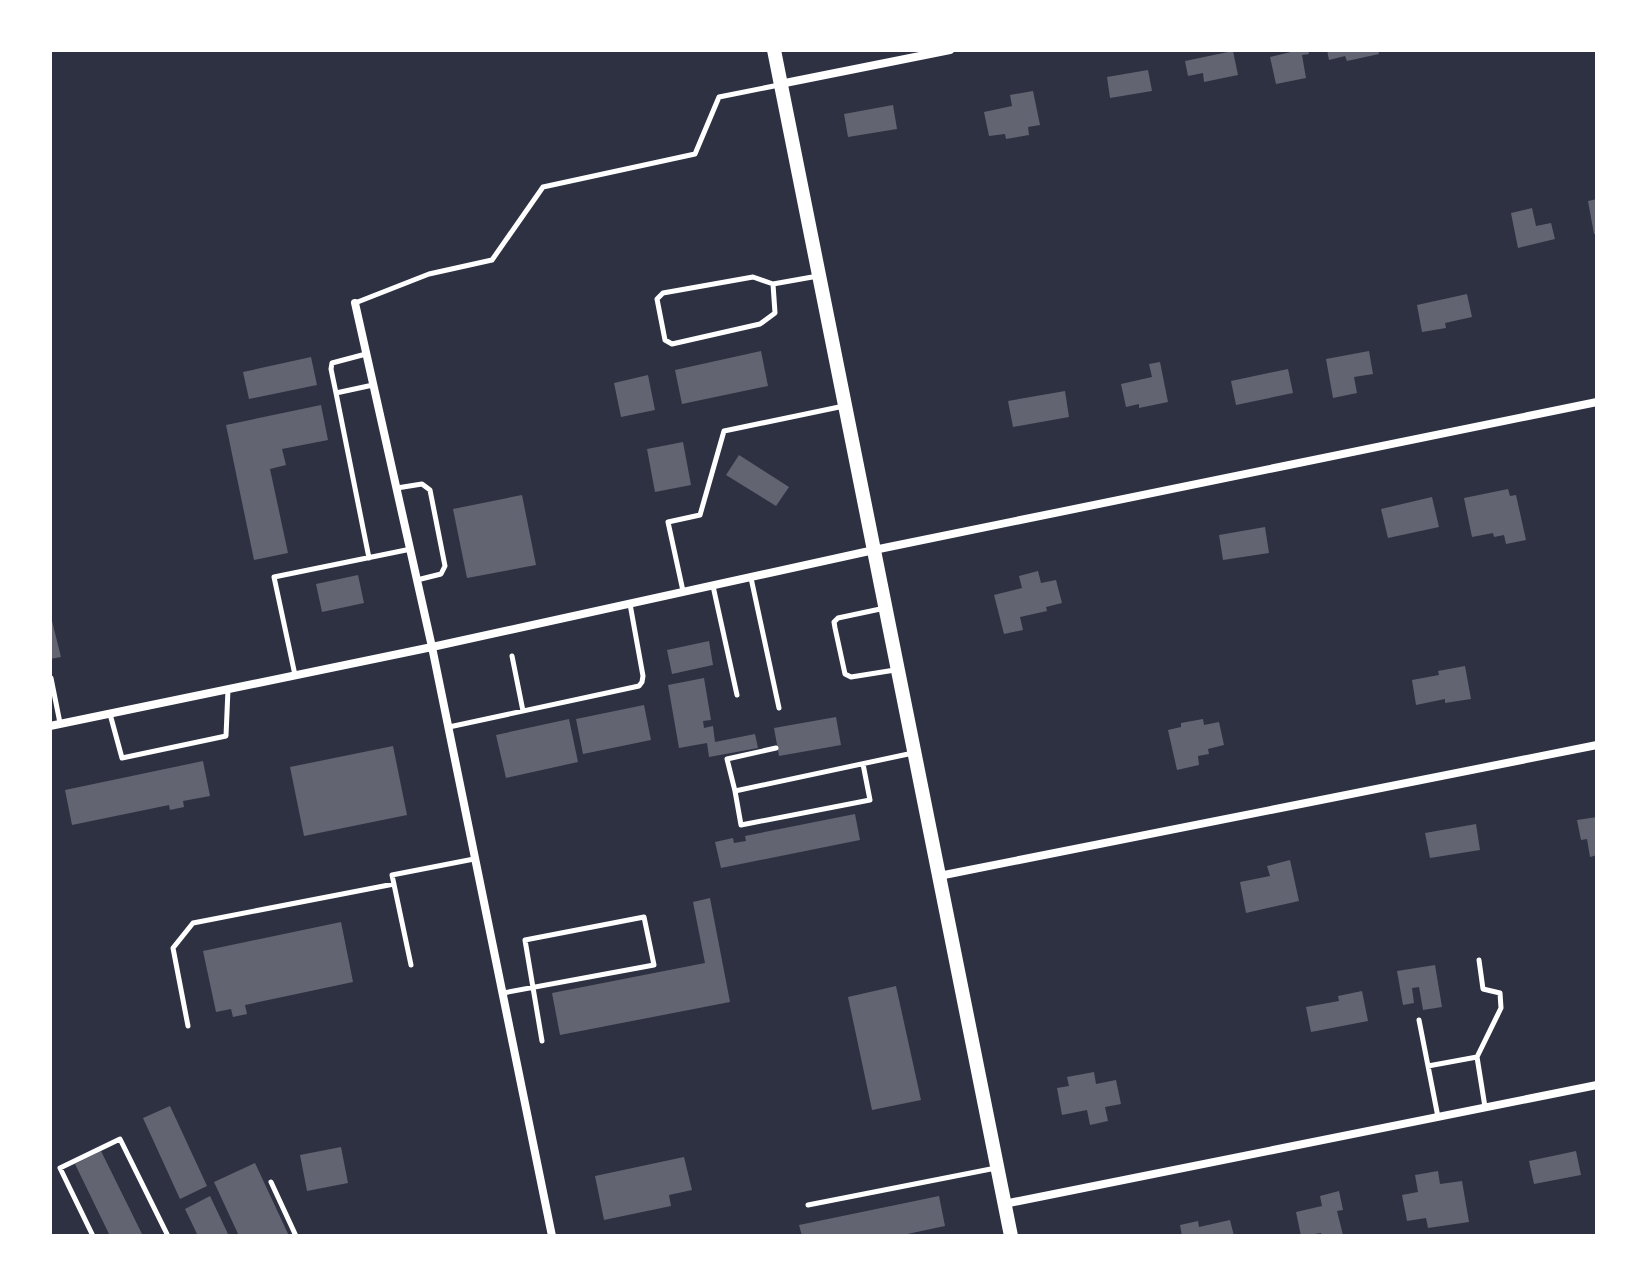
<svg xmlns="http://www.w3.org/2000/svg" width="1647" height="1286" viewBox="0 0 1647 1286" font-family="'Open Sans',sans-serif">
	<rect width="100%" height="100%" fill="#2d3142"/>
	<path fill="#626471" d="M1290,50H1308L1309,54L1302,55L1306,78L1276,84L1270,57L1291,52Z
		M1327,50H1378L1379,54L1347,61L1345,56L1329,60Z
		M1233,51L1238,75L1204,82L1203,73L1188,76L1185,61Z
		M1148,70L1152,91L1110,98L1107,77Z
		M1033,91L1040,125L1028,127L1029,135L1006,139L1005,134L989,136L984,112L1012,106L1010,95Z
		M893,105L897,129L848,137L844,114Z
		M1597,199V234H1594L1588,201Z
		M1532,208L1536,226L1551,223L1555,239L1518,248L1511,213Z
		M1467,294L1472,317L1445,323L1446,328L1422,332L1417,305Z
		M761,351L768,386L682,404L675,370Z
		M1369,351L1373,374L1354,377L1357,393L1333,398L1326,359Z
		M311,357L317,385L249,399L243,372Z
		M1160,362L1168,402L1139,408V404L1126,407L1121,384L1152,377L1149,364Z
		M1288,369L1293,393L1236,405L1231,381Z
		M648,375L655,410L621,417L614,383Z
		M1065,391L1069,417L1013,427L1008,401Z
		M321,405L328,440L282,449L286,465L270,469L288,553L254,560L226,425Z
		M683,442L691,485L655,492L647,449Z
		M739,455L789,487L776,506L726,475Z
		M1508,489L1510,496L1516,495L1526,540L1506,544L1504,535L1494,537L1493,533L1472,537L1464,498Z
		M522,495L536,565L467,578L453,509Z
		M1432,497L1439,527L1388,538L1381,509Z
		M1265,527L1269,553L1223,560L1219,535Z
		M1038,571L1041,583L1056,580L1062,603L1046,607L1047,611L1020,617L1023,630L1004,634L994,595L1022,588L1019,576Z
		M358,575L364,603L322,612L316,584Z
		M50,613L61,657L50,659Z
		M709,641L713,665L672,674L667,650Z
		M1465,666L1471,699L1445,703V699L1416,705L1412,680L1439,675L1438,671Z
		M704,678L711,720L703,721L704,728L713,726L715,742L755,734L758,748L709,757L707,743L679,748L668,685Z
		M644,705L651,740L583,754L576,719Z
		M836,717L841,745L779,756L774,728Z
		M569,719L578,762L506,778L496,735Z
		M1203,719L1204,725L1219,722L1224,745L1208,749L1209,754L1198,756L1199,765L1177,770L1168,730L1181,727V723Z
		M393,746L407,815L304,836L290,767Z
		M203,761L210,796L183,801L184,807L170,810L169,805L72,825L65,790Z
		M855,814L860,840L721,868L715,842L733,838L734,843L746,841L745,836Z
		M1597,817V855L1590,857L1587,839L1581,840L1577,820Z
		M1476,824L1480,850L1430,858L1425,833Z
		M1290,860L1299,901L1246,913L1240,882L1270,876L1267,866Z
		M710,898L730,1002L560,1035L552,993L705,963L693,902Z
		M341,922L353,982L245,1005L247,1014L233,1017L231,1009L216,1012L203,951Z
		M1435,965L1442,1007L1423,1010L1419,987L1412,988L1414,1003L1403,1005L1397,971Z
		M896,986L921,1100L872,1110L848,997Z
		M1362,991L1368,1021L1311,1032L1306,1007L1339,1001L1338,996Z
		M1094,1072L1096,1084L1116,1080L1121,1104L1105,1107L1108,1121L1090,1125L1087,1110L1062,1115L1057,1088L1069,1086L1067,1077Z
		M170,1106L207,1186L180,1199L143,1118Z
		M341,1147L348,1183L307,1191L300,1155Z
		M101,1151L143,1236H110L75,1164Z
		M1576,1151L1581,1175L1534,1184L1529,1161Z
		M684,1157L692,1190L669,1195L671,1206L604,1220L595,1176Z
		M255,1163L289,1236H239L214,1182Z
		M1438,1171L1440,1184L1462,1181L1469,1222L1428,1228L1426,1218L1407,1221L1402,1195L1418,1192L1415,1175Z
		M1339,1191L1343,1210L1337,1211L1343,1235L1322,1236L1321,1233L1301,1236L1296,1212L1322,1206L1320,1196Z
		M210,1196L229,1236H198L185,1209Z
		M939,1196L945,1226L898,1236H802L799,1225Z
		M1230,1220L1234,1236H1182L1180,1225L1198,1221L1199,1227Z"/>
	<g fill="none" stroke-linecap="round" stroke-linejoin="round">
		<path stroke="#fff" stroke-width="5" d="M773,284L775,313L760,324L672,344L665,340L657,299L663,293L753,277L773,284L818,276
			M355,303L429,274L492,260L543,187L695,154L719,97L779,85
			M336,393L331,369L332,363L366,354
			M397,488L422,484L430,490L445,566L441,574L417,580
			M369,558L336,393L373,385
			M751,578L779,708
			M713,586L737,695
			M683,591L668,522L700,515L724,431L844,406
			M885,608L838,618L834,622L835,628L845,674L851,677L895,670
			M512,656L523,711
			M295,675L274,577L411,549
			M51,678L60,723
			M110,714L122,758L226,736L228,689
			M449,727L639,686L642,682L643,676L630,604
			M776,748L727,759L735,791L913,753
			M735,791L741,825L870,800L863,764
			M411,965L392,875L474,859
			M503,993L654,965L644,917L525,940L542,1041
			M1419,1020L1438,1117
			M188,1026L173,948L193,923L394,884
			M1477,1057L1501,1008L1500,993L1483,989L1479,960
			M1428,1066L1477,1057L1485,1107
			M271,1182L296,1236
			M808,1205L996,1168
			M93,1236L60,1168L120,1139L168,1236"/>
		<path stroke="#fff" stroke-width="8" d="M780,84L950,50
			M355,303L432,647L552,1236
			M50,726L432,647L874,550L1597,402
			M939,876L1597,745
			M1004,1204L1597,1085"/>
		<path stroke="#fff" stroke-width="14" d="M774,50L1011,1236"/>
	</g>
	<rect width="1647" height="1286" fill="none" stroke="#ffffff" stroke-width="104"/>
</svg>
